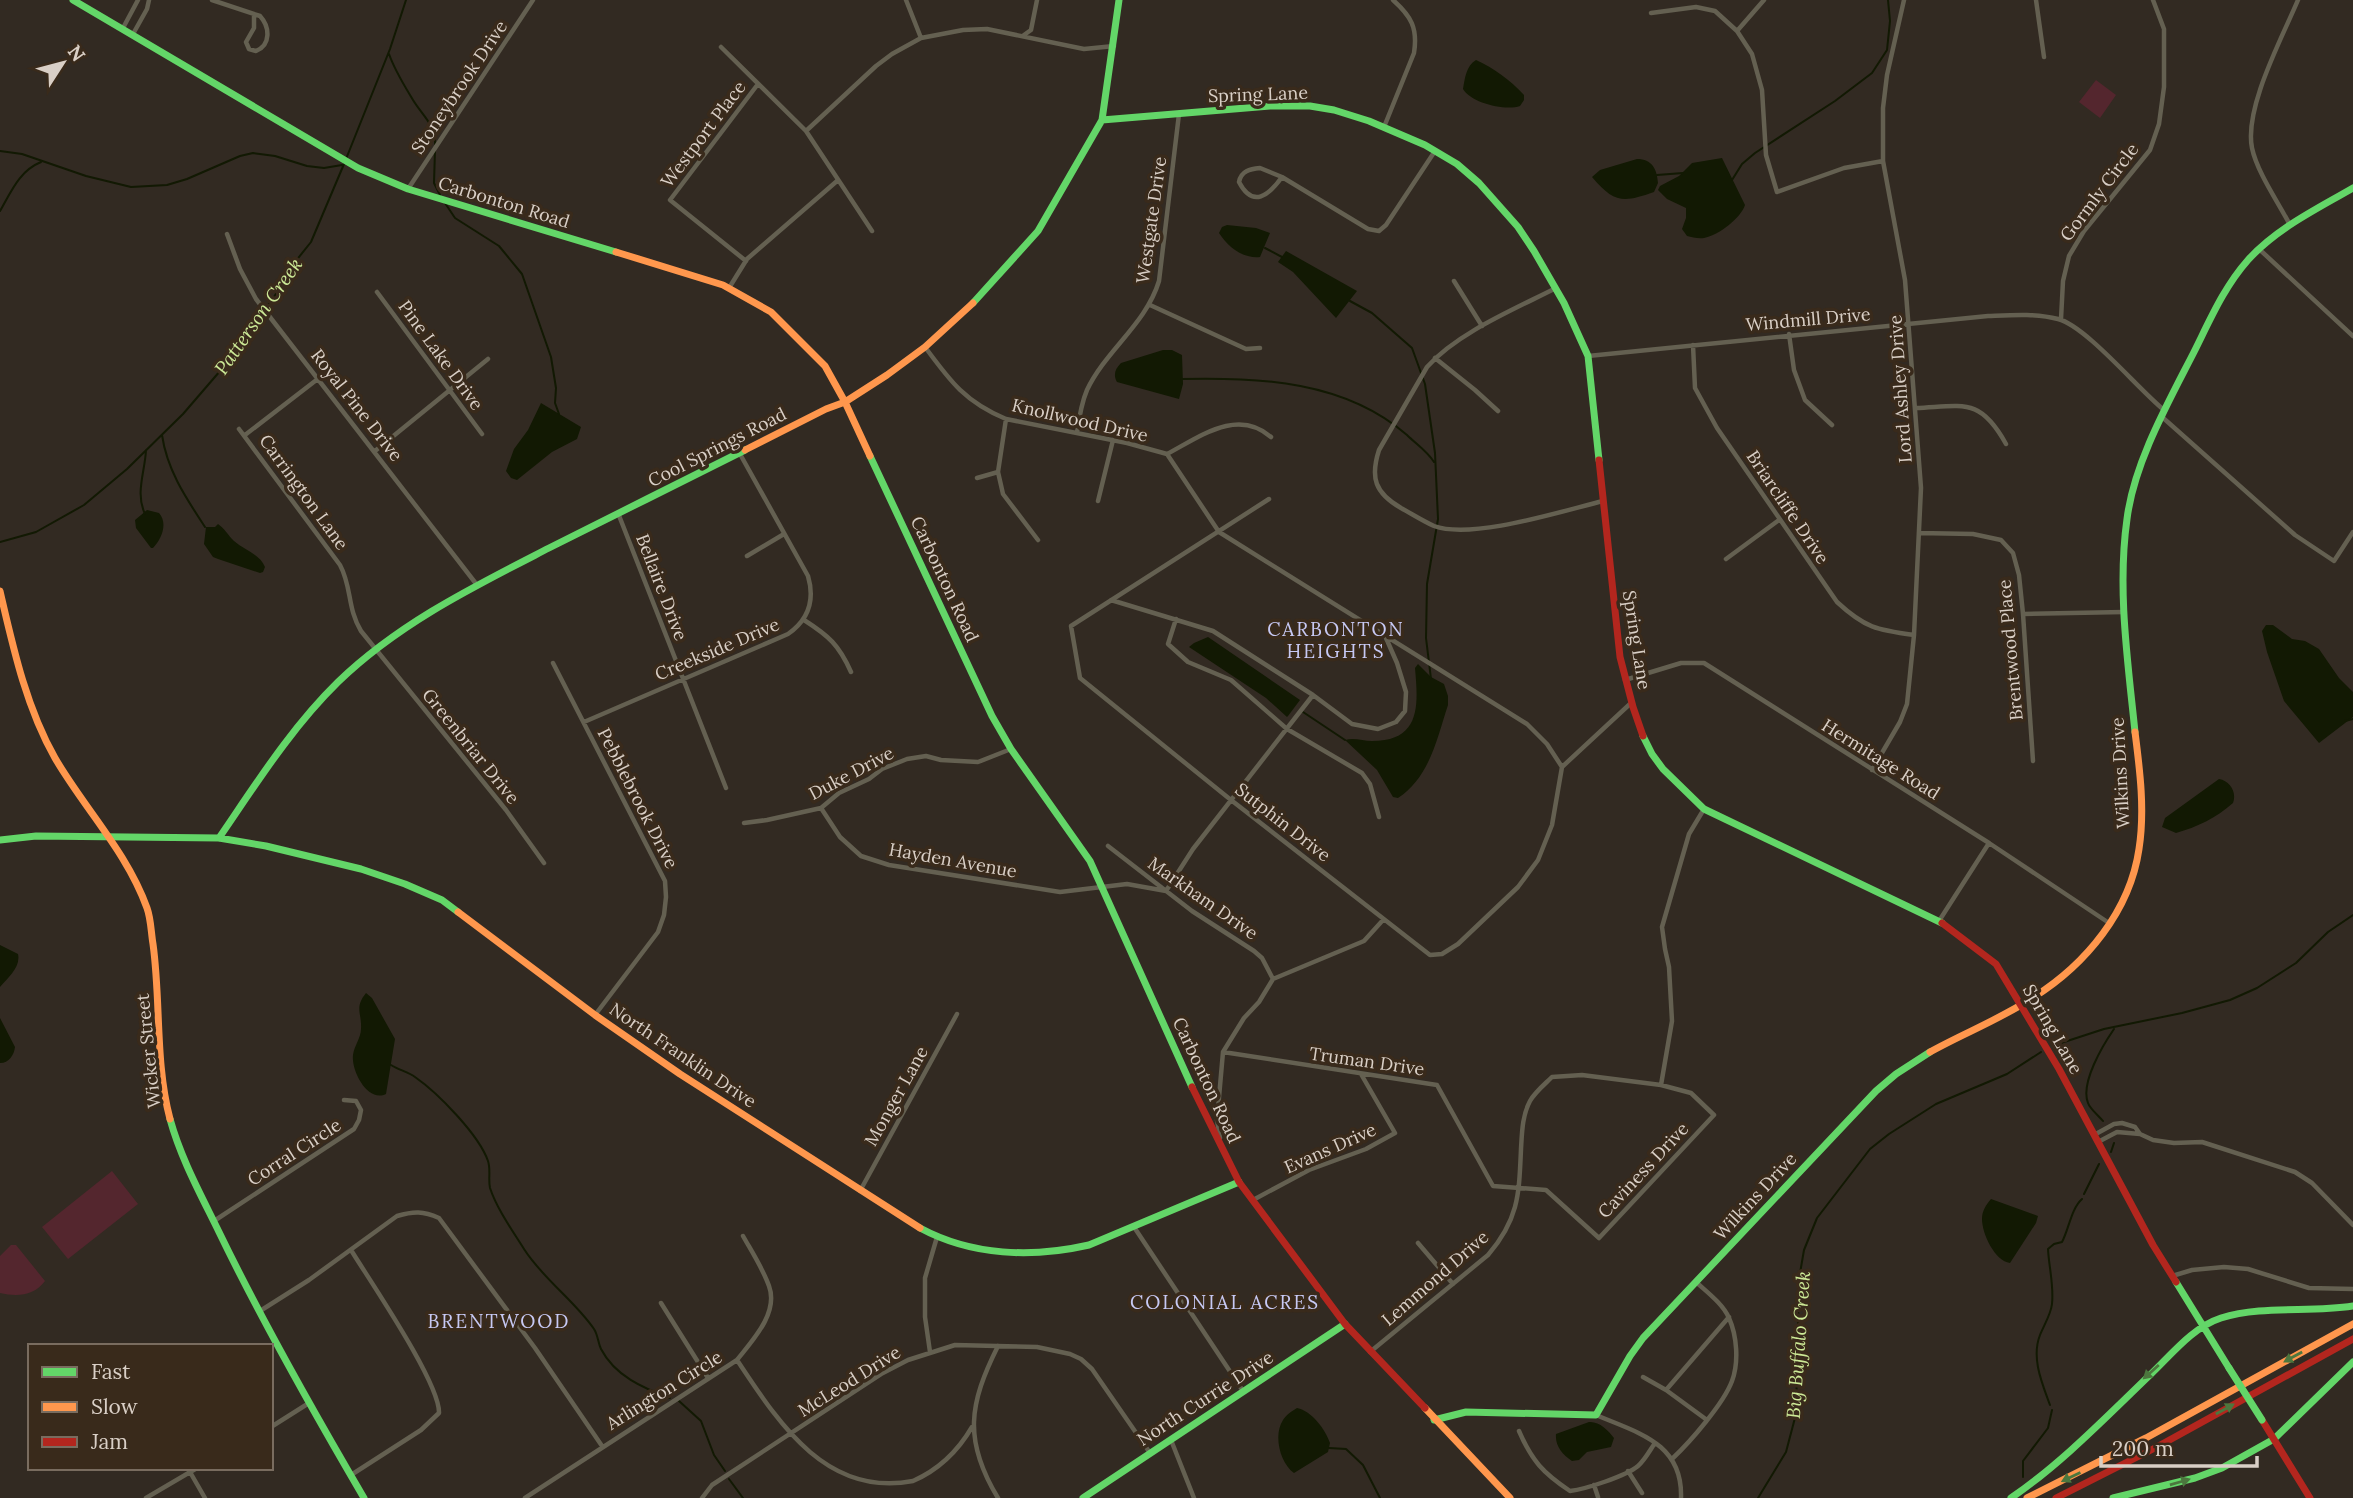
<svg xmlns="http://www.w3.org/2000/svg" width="2353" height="1498" viewBox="0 0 2353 1498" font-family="Lora,serif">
	<rect width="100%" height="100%" fill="#322a22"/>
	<path fill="#54262e" d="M2096,80L2116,95L2100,118L2079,102Z
		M112,1171L138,1204L68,1259L42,1227Z
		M11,1245H16L45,1281C34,1296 17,1297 0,1293V1256Z"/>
	<path fill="#121903" d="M1476,60C1494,68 1510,80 1524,95V100L1520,106C1505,111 1471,103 1463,89C1465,78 1466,66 1476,60Z
		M1722,158L1745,205C1741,218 1719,235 1704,238C1698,239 1692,237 1687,236L1682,229L1686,218V208L1667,199L1658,190L1660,186L1679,176L1692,163Z
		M1637,159C1652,159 1657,169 1658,183L1654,192C1623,203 1614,203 1592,177L1600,170Z
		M1227,225L1256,228L1270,233L1260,257C1243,259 1228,247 1219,233L1222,227Z
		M1286,251L1357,291L1336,318L1293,272L1278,262Z
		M1163,350H1172L1182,355L1183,384L1179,399L1117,382C1113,375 1115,369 1121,363Z
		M541,403L581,427L577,439L552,452L517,480L511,478L506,471L514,449L528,430Z
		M147,510L159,513C168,523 162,539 153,548H151L136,528L135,520Z
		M218,524C224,528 228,535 234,541C244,550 260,554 265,567L263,572L260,573L218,559L213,557L204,544L206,527H215Z
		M2266,625H2273L2292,639L2305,641L2319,649L2339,678L2353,692V717L2319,743L2284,701L2267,652L2262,631Z
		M1208,637L1300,700L1288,716L1287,717L1266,698L1189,647L1194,643Z
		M1418,664L1431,677L1444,684L1448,696V705C1437,738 1430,777 1398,798L1393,797L1377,770L1345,740C1354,737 1363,741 1372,741C1422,741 1418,703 1415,668Z
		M2219,779C2230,781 2237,792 2233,803C2216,818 2197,827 2176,833L2162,827L2165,818Z
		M0,945L18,954C21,967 8,978 0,987Z
		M366,993L372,998L395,1039L386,1094C368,1103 351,1071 353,1055C354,1046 361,1038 361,1029C362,1013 354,1008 366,993Z
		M0,1018L15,1047C14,1055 9,1063 0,1063Z
		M1991,1199L2038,1216L2036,1223L2010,1263C1995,1261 1982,1234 1982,1219C1982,1211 1986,1205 1991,1199Z
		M1297,1408C1312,1411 1325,1429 1330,1443L1328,1452L1294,1473C1280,1463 1273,1435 1283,1420C1286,1415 1292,1411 1297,1408Z
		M1589,1422C1599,1421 1608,1430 1614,1438L1611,1447L1587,1452L1579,1460L1572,1461C1562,1454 1555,1446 1556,1434Z"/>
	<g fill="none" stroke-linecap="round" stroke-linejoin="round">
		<path stroke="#121903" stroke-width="2" d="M389,54C395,71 404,85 413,100C422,115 436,125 435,144
			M435,150L434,183L440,195
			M0,151L22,154L86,176L131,187L167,185L187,179L240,156L253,153L275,156L307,166L324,168L342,165
			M346,159L390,49L406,0
			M1657,175L1683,173
			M1732,180L1742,164L1755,153L1835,101L1872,73L1887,50L1890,21L1888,0
			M445,203L455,218L499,246L522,274L551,357L556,388L555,403L559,414
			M0,211C11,192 19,171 41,162
			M1265,248L1282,257
			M1350,301L1372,313L1412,348L1425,384L1435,453L1438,519L1427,584L1426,638L1431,679
			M1181,379C1260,377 1345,381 1407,435C1416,444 1427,451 1434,462
			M162,435C167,470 186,498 205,527
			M145,514C135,493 145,472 146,450
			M0,542L36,532L84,505L127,469L183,414L239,349L254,320L271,302L295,262L311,242L344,164
			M1303,712L1345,740
			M2345,721L2353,719
			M2055,1045L2104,1029L2182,1013L2230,1000L2257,988L2296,963L2328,932L2353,915
			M391,1065C399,1070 408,1072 415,1077C438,1093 479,1135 488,1161C491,1170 488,1179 490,1188C497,1209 512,1230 524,1249C543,1279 574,1300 594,1329C598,1335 598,1343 601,1349C615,1376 643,1388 670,1398
			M2103,1121C2099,1116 2090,1109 2088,1103C2080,1083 2103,1045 2114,1029
			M2111,1152L2114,1143
			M2084,1194L2099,1164
			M679,1401L701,1421L714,1455L725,1471
			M2050,1405C2042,1383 2031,1358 2040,1335C2044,1325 2051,1314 2052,1304C2054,1285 2049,1268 2048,1249L2054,1244L2062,1242C2069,1229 2071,1209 2082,1199
			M1329,1448L1346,1449L1363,1465L1380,1498
			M2023,1477V1461L2048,1428L2052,1410
			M729,1479L743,1498
			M1758,1498L1786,1452L1796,1414L1799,1279L1804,1250L1817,1218L1870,1149L1889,1134L1936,1104L2007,1074L2041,1052"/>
		<path stroke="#646051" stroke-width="4.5" d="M212,0L260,16C270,27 271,45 256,51L249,49L246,42L254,28V15
			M906,0L921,38
			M2036,0L2044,57
			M1651,13L1696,7L1715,11L1737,31L1752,54L1762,90L1766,155L1777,192L1844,168L1883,161
			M123,28L138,0
			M1737,31L1764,0
			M133,34L147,9L149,0
			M1024,35L1031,30L1037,0
			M721,47L806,131L872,231
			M1384,127L1414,53C1418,28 1411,16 1393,0
			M806,131L876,66L892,54L921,38L963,30L987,29L1084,49L1114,46
			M1260,168L1282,177C1269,195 1253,209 1239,182C1241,171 1250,169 1260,168Z
			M1282,177L1368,229L1379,231L1386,225L1435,151
			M408,189L533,0
			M2290,225C2278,202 2257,172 2252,148C2244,108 2282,38 2298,0
			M227,234L240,269L256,299L477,585
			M2259,249L2353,336
			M746,261L670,200L758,84
			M1454,281L1482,326
			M729,288L747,259L837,181
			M1556,288C1515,309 1457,333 1427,367L1379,450C1370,478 1375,493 1401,508C1412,514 1423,521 1434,526C1472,540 1562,511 1603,501
			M377,292L482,434
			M1150,305L1246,349L1260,348
			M2061,319L2063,281L2069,256L2084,231L2150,150L2159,124L2164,87V29L2153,0
			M1789,334L1794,370L1805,400L1832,425
			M1693,345L1695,388L1717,428L1837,602C1865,628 1877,630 1914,635
			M925,347C950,381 965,402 1006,419L1127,443L1167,454L1219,532L1527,724L1547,744L1562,767
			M1588,356L1988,316C2011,315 2036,313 2058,319C2086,326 2138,389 2164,410
			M1435,358L1475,390L1498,411
			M1916,408C1964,406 1980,397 2006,444
			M2161,416L2295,535L2334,561L2353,532
			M1006,419L998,472L1003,494L1038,540
			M239,429L340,565C352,587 347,608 361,631L506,810L544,863
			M1077,433C1079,418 1081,404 1087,390C1106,350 1146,324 1159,281L1179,114
			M245,435L319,378
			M375,451L488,359
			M1167,454C1198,438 1237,407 1271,437
			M977,478L998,472
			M1269,499L1071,626L1080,678L1231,800L1430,955L1442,954L1458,944L1518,887L1538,860L1552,825L1562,767L1631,703
			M1098,501L1113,440
			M618,513L726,788
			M1919,533L1973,534L2001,540L2013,553L2019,575L2023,614L2033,761
			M747,556L784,534
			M1726,559L1779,520
			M1111,600L1213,631L1313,695L1352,724L1378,729L1396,722L1405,711L1406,692L1397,663L1386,638
			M2023,614L2124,612
			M1176,619L1168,644L1188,662L1231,680L1287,729L1362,773L1370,784L1379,817
			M804,620C829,636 839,645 851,672
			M553,663L665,881L666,897L664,915L658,932L595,1015
			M1625,680L1681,663H1704L1989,843L2109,923
			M584,722L788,634C808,620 815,600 808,576L740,454
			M1872,770L1900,722L1907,704L1914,635L1921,488L1905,280L1883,161V108L1887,75L1904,0
			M821,808L840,837L861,856L889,865L1060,892L1127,884L1166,891L1193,849L1313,695
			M744,823L767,820L821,808L839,793L869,779L882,769L907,759L926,756L941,760L978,762L1011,749
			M1108,846L1192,911L1254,951L1262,958L1273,979
			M1939,921L1989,843
			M1223,1052L1437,1085L1493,1186L1546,1190L1599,1238L1714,1115L1691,1093L1661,1085L1582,1075L1552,1077C1545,1084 1535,1092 1530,1101C1522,1116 1522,1133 1521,1149C1519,1194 1519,1219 1488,1255L1370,1352
			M1661,1085L1672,1021L1669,967L1665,949L1662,927L1689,834L1704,809
			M2094,1135L2114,1124L2122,1123L2135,1127L2140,1134L2153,1140L2174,1143L2202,1142L2295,1172L2312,1183L2353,1225
			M1220,1138L1217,1120L1223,1052L1244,1018L1259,1002L1273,979L1364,941L1383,920
			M2098,1142L2117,1132L2140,1134
			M860,1191L957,1014
			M1253,1200L1309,1170L1366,1149L1395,1133L1361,1074
			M214,1221L354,1129L359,1120L361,1110L356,1101L344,1100
			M1134,1227L1243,1391
			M1418,1243L1453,1284
			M351,1250C370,1281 440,1383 439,1413L421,1430L351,1475
			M2172,1276L2192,1270L2224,1267L2248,1269L2309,1288L2353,1289
			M661,1303L708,1378
			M260,1311L309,1280L397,1216C414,1211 423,1211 439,1218L535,1348L602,1446
			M930,1352L925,1317V1278L937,1237
			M737,1360C777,1420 825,1498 913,1481C938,1470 958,1451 972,1427
			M1643,1377L1666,1390L1707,1420
			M1666,1390L1729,1317
			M1596,1415C1638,1433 1683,1443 1681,1498
			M271,1427L309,1403
			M1519,1431C1532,1461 1543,1473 1570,1491C1586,1489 1626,1476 1638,1466C1645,1460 1650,1450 1655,1443
			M1171,1440L1194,1498
			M1673,1458C1690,1442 1724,1403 1732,1381C1739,1362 1737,1336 1729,1318C1723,1304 1707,1292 1696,1282
			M1628,1471L1642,1493
			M190,1472L205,1498
			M1594,1485L1598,1497
			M146,1498L197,1468
			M525,1498L737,1360C752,1341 779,1313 769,1286C763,1269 752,1252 743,1236
			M702,1498L712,1485L881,1374L908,1360L955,1345L1037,1347L1070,1354L1081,1359L1092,1369L1150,1453
			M998,1498C963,1440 969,1404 998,1346"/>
		<path stroke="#63d668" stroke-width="7" d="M73,0L358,168L408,189L616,252
			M1102,120L1270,106H1310L1334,110L1369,121L1425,145L1457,164L1479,183L1518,227L1534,251L1564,303L1588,356L1599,460
			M973,303L1038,231L1102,120L1119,0
			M870,456L992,716L1011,749L1090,861L1192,1087
			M2135,732C2128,663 2117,589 2127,519C2134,463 2168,403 2194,352C2210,320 2224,287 2248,260C2277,228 2317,209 2353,188
			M1643,736L1652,754L1663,769L1704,809L1942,923
			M219,838C256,784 291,728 338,682C399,623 475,586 549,548C614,515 680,483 745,450
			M0,840L36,836L219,838L266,846L361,869L405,884L442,900L458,912
			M170,1119C181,1159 201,1195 219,1232C263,1323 313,1411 364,1498
			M920,1228C972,1256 1032,1258 1089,1245L1239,1182
			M2176,1282L2229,1368
			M1434,1420L1466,1412L1596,1415L1630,1356L1643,1338L1876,1091L1896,1074L1930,1052
			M1083,1498L1345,1324
			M2011,1498C2062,1463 2106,1417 2151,1374C2171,1355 2193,1327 2221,1318C2263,1305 2310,1313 2353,1306
			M2113,1498L2195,1478L2222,1468L2274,1439L2353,1362"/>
		<path stroke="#ff974d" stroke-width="7" d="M616,252L723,285L771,312L825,366L845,402L870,456
			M745,450L826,409L845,402L887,375L925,347L973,303
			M0,591C13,647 26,707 55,758C84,808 127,852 147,908C151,919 151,932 153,944C161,1002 155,1063 170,1119
			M458,912L595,1015L680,1074L920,1228
			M1930,1052C1964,1033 2001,1019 2034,997C2086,964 2130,911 2139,849C2145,811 2140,771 2135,732
			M1425,1408L1510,1498
			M2027,1498L2146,1438L2353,1324"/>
		<path stroke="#b3261e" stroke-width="7" d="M1599,460L1620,657L1633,707L1643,736
			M1942,923L1996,964L2059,1069L2153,1245L2176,1282
			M1192,1087L1239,1182L1345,1324L1425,1408
			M2262,1420L2310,1498
			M2056,1498L2155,1448L2353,1339"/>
		<path stroke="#63d668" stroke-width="7" d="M2229,1368L2262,1420"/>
	</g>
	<defs><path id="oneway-solid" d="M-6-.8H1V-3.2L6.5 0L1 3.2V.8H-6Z" transform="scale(1.75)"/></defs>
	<g fill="#4c773e">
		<use href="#oneway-solid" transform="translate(2293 1357) rotate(151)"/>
		<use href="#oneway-solid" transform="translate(2151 1372) rotate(138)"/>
		<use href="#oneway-solid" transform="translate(2225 1409) rotate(-29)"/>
		<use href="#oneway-solid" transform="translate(2071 1477) rotate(154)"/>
		<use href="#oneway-solid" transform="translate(2180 1482) rotate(-16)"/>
	</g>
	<g text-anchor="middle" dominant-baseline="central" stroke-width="7" stroke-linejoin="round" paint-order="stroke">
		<g font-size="18" fill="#d9cfc6" stroke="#392a1b">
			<text transform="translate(459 87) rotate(-56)">Stoneybrook Drive</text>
			<text transform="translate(1258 94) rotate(-2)">Spring Lane</text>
			<text transform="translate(703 134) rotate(-53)">Westport Place</text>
			<text transform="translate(2099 192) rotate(-53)">Gormly Circle</text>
			<text transform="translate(504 202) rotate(17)">Carbonton Road</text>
			<text transform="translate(1151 220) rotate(-82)">Westgate Drive</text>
			<text transform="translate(1808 319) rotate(-5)">Windmill Drive</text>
			<text transform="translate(441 355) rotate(54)">Pine Lake Drive</text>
			<text transform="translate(1900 389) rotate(-94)">Lord Ashley Drive</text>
			<text transform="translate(357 405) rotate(52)">Royal Pine Drive</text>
			<text transform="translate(1080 420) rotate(13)">Knollwood Drive</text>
			<text transform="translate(717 447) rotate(-27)">Cool Springs Road</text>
			<text transform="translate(304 492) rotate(54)">Carrington Lane</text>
			<text transform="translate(1788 507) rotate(56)">Briarcliffe Drive</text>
			<text transform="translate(945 579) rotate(65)">Carbonton Road</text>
			<text transform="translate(662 587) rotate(69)">Bellaire Drive</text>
			<text transform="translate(1637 640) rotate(81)">Spring Lane</text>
			<text transform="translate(717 649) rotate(-23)">Creekside Drive</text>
			<text transform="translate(2010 650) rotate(-95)">Brentwood Place</text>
			<text transform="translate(471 746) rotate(51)">Greenbriar Drive</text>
			<text transform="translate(1881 759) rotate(32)">Hermitage Road</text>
			<text transform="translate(851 773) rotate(-28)">Duke Drive</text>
			<text transform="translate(2120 773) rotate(-93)">Wilkins Drive</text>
			<text transform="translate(638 798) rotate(63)">Pebblebrook Drive</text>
			<text transform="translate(1283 822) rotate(38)">Sutphin Drive</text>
			<text transform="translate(953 860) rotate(10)">Hayden Avenue</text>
			<text transform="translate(1203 898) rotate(35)">Markham Drive</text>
			<text transform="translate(2053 1029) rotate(60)">Spring Lane</text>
			<text transform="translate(148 1051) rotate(-96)">Wicker Street</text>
			<text transform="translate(683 1055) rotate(34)">North Franklin Drive</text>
			<text transform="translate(1367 1061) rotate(8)">Truman Drive</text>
			<text transform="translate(1207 1080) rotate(65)">Carbonton Road</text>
			<text transform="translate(896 1096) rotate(-61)">Monger Lane</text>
			<text transform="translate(1330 1148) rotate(-24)">Evans Drive</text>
			<text transform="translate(294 1152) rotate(-33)">Corral Circle</text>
			<text transform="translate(1643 1170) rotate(-47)">Caviness Drive</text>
			<text transform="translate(1755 1196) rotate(-47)">Wilkins Drive</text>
			<text transform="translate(1435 1278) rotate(-41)">Lemmond Drive</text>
			<text transform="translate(849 1381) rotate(-32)">McLeod Drive</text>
			<text transform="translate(664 1390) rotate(-32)">Arlington Circle</text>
			<text transform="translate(1205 1398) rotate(-33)">North Currie Drive</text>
		</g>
		<g font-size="19" font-style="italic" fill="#cdea97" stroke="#392a1b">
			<text transform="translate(258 316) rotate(-55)">Patterson Creek</text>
			<text transform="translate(1798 1345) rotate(-86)">Big Buffalo Creek</text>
		</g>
		<g font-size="19" letter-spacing="2" fill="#c7c9f4" stroke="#392a1b">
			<text x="1336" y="629">CARBONTON<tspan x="1336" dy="22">HEIGHTS</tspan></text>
			<text x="1225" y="1302">COLONIAL ACRES</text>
			<text x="499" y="1321">BRENTWOOD</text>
		</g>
	</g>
	<rect x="28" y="1344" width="245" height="126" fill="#392a1b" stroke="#796c5f" stroke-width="2"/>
	<rect x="42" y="1367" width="35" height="10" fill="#63d668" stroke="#796c5f" stroke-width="2"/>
	<text x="91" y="1379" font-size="21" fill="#d9cfc6">Fast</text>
	<rect x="42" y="1402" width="35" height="10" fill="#ff974d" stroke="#796c5f" stroke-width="2"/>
	<text x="91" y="1414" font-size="21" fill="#d9cfc6">Slow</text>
	<rect x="42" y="1437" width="35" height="10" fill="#b3261e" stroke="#796c5f" stroke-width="2"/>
	<text x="91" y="1449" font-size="21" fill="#d9cfc6">Jam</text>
	<g transform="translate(63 63) rotate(54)" stroke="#392a1b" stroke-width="5" paint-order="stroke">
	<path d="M0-5L12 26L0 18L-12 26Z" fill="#d9cfc6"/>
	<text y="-10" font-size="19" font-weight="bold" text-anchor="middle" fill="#d9cfc6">N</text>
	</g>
	<path d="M2101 1456v10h156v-10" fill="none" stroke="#d9cfc6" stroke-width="3.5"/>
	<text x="2112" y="1456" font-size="21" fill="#d9cfc6" stroke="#392a1b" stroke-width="5" paint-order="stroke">200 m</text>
</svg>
